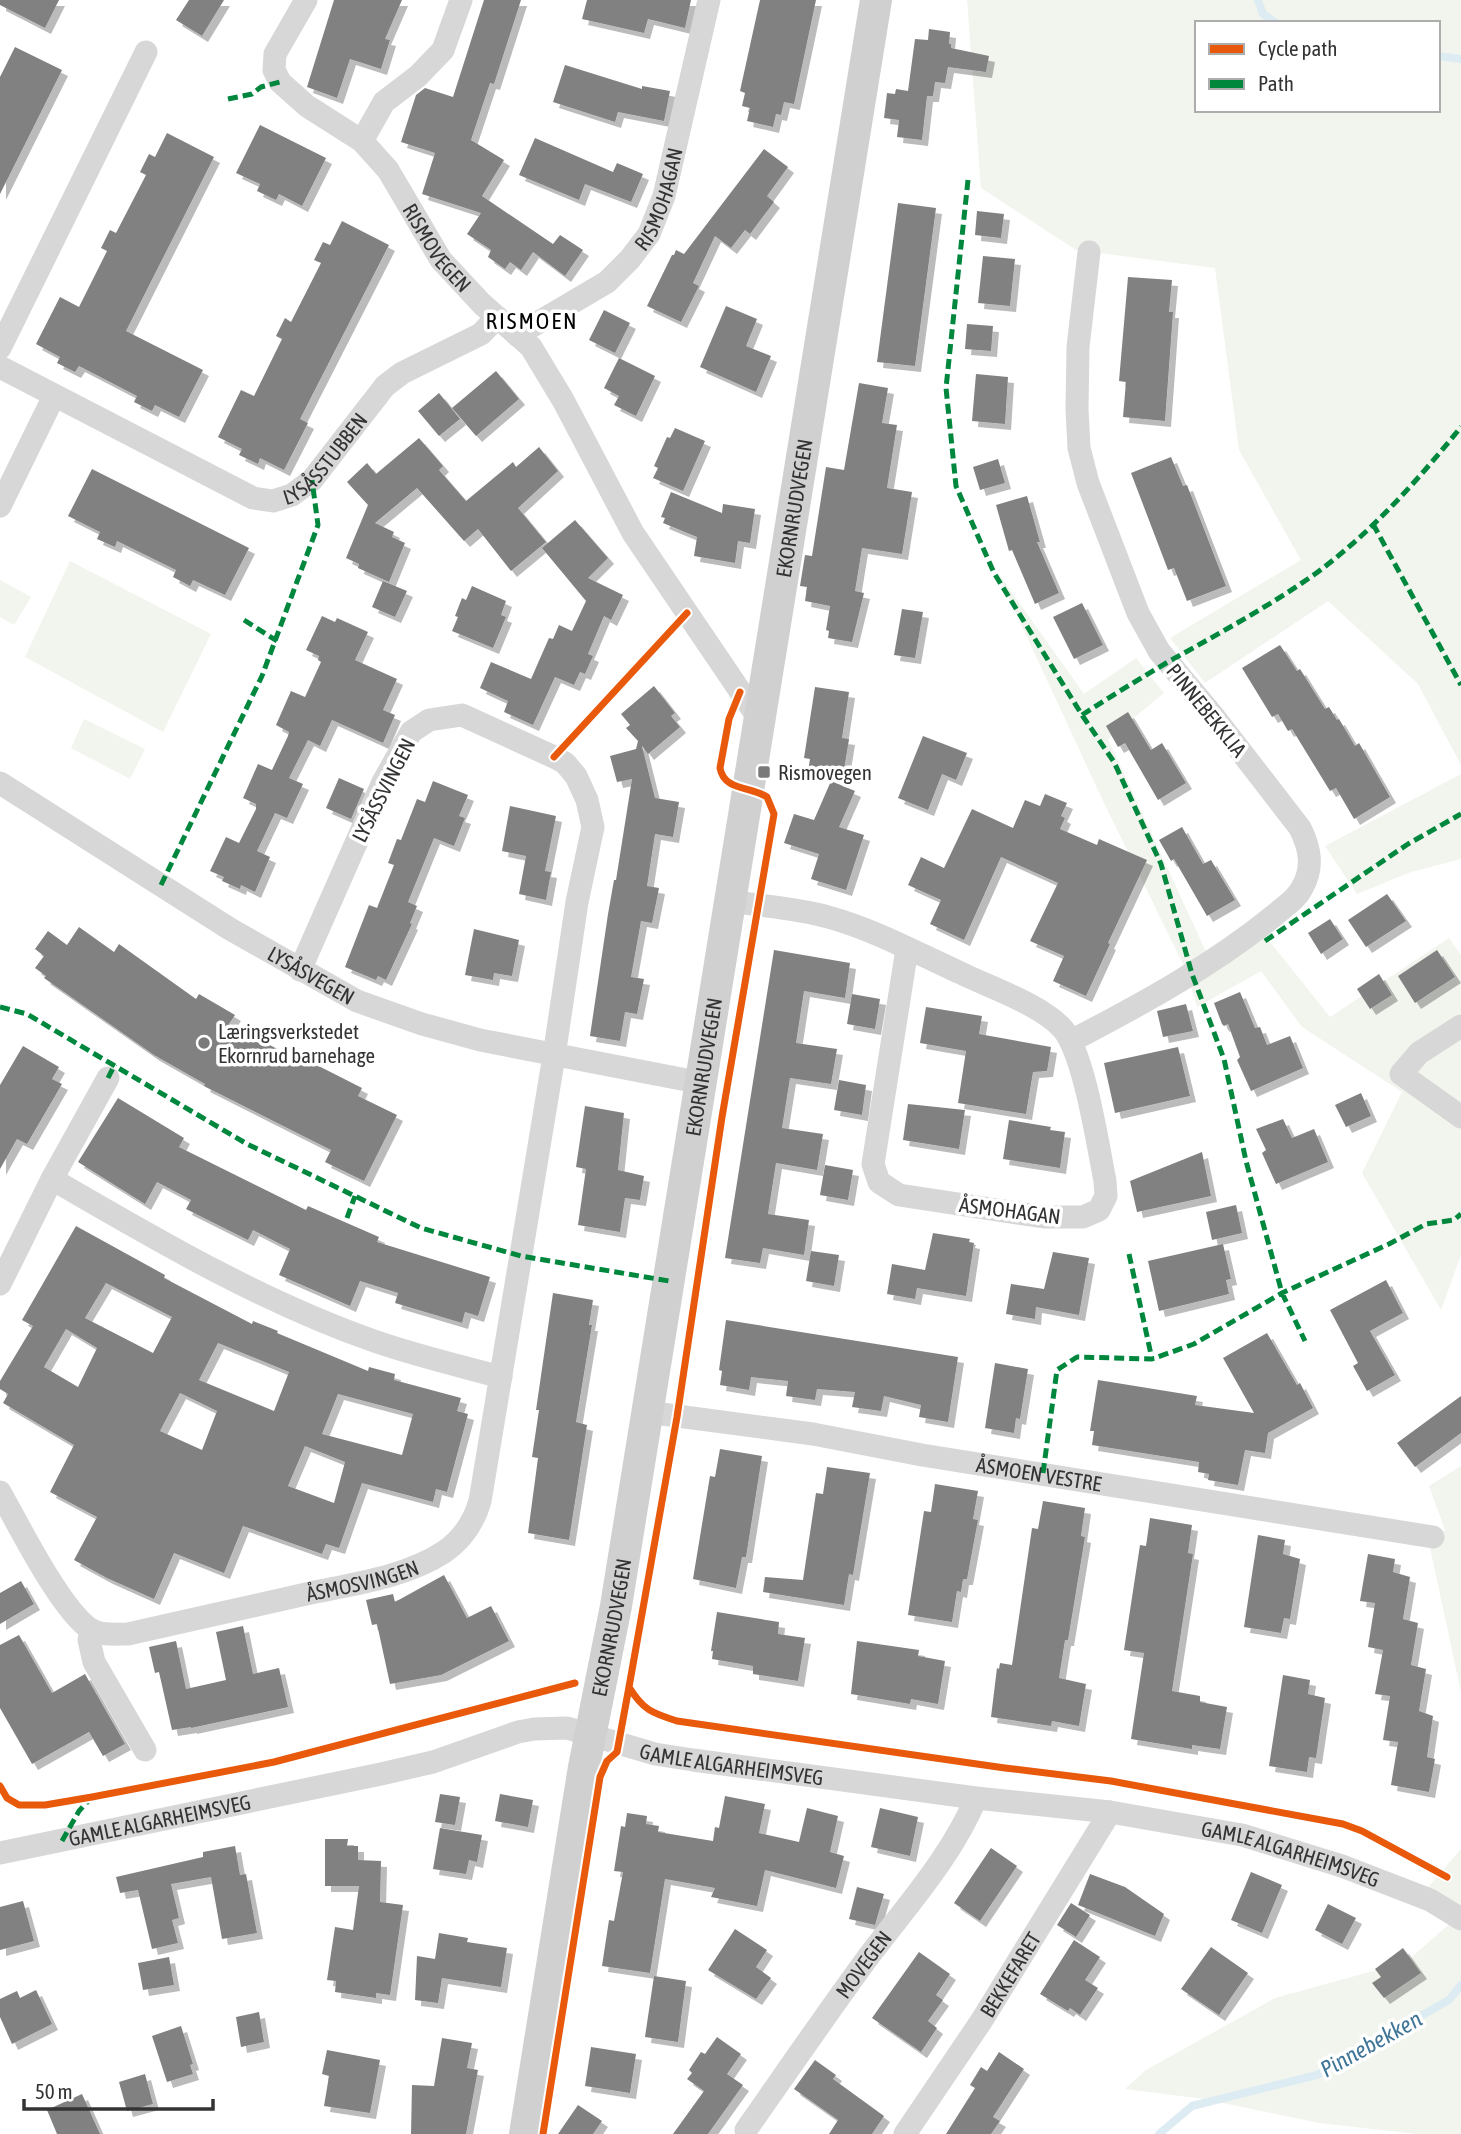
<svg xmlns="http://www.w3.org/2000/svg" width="1461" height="2134" viewBox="0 0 1461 2134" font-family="'Asap Condensed',sans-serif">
	<defs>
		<filter id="shadow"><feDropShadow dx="6" dy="6" stdDeviation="0" flood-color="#0004"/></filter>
	</defs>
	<rect width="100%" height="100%" fill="#fff"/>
	<path fill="#f1f5ed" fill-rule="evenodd" d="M967,0H1461V765L1418,684L1328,601L1205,683L1170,638L1301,560L1239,450L1215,268L1076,250L981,188ZM1197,23H1438V110H1197Z
		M70,561L211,634L163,732L25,657Z
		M996,570L1084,694L1136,658L1164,693L1108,739L1213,967L1263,933L1330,1017L1449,938L1461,955V1255L1441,1310L1362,1173L1402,1092L1302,1027L1261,971L1197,1007L1186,970L1104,803Z
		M0,580L31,597L14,625L0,617Z
		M84,719L145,749L130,779L71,748Z
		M1461,774V859L1411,872L1357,894L1325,846Z
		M1461,1466V1692L1429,1543L1445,1530L1429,1486Z
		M1461,1849V2134H1417L1319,2123L1204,2099L1125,2089L1146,2070L1275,1998L1406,1962L1454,1920L1428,1887Z"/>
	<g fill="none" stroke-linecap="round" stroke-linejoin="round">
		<path stroke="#ddebf3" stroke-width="8" d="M1258,0L1263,14L1276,23
			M1438,56L1461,59
			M1159,2134L1192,2106L1317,2075L1449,2000L1461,1985"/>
	</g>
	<path fill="#818181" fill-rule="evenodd" filter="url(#shadow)" d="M0,0H59L45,28L0,5Z
		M189,0H224L202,36L176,20Z
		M334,0H402L385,39L390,40L381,69L350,59L337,98L307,87Z
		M484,0H521L494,84L490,83L471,140L504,160L482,196L553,244L560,235L583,250L565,276L533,252L521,270L510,262L505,269L488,257L491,250L467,234L481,213L422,194L435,153L401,142L416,95L425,88L453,97Z
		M587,0H691L685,28L648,19L644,33L582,19Z
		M760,0H816L794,104L784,102L781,115L776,114L773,127L747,121L750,108L742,106L745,93L740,91Z
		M929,29L950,32L949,44H951V48L989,56L986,72L948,67L945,83L935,82L933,96H927L922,140L897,137L899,120L884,118L887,93L895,94L896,89L908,91L915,39L928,40Z
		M15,47L62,70L0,194V77Z
		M565,65L642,89V86L670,91L664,121L618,112L615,122L553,102Z
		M260,125L326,158L302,206L279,194L276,200L257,191L260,184L236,173Z
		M167,133L214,157L126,331L203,370L179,417L155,405L152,411L134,402L137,396L79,366L75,372L57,363L60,357L36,344L60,297L79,307L107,251L101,248L110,230L116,233L146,175L140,172L149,154L155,157Z
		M535,138L613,172L617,163L643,174L631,202L585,184L579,200L519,175Z
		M764,149L788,167L767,196L774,202L750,234L745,230L731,248L715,236L693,283L699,286L681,322L647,306L672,255H674L676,250L684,254Z
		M898,203L936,208L915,366L877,362Z
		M977,211L1004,214L1001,238L975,235Z
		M342,221L389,245L300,419L308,423L284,470L260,458L258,464L239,455L242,449L218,437L241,390L254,396L282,339L276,336L285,318L291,322L321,263L314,260L323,242L330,245Z
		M983,256L1015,259L1010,306L978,303Z
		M1128,277L1172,280L1169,312H1173L1165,421L1123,417L1126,382L1119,381Z
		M726,306L757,319L746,346L771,356L756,392L700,367Z
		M604,310L630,323L615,353L589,340Z
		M967,324L993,326L991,351L965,349Z
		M619,358L655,376L636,416L614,405L619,396L604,388Z
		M496,371L519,399L476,436L452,408Z
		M976,374L1008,377L1005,424L972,421Z
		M859,383L888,388L882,423L897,425L887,488L912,492L902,554L862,548L855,591L864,593L852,642L828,638L829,631L826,630L830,606L805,601L807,587L800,586L805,555L812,556L826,467L844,470Z
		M439,393L460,419L439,436L418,411Z
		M675,428L705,441L683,491L653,478L658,468L654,466L667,437L670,438Z
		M419,438L443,466L439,470L466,501L513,462L516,467L539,447L558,471L518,508L546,542L511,571L478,529L464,541L417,488L375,523L394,532L392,537L405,543L389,582L358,568L359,564L346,558L368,505L347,482L367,463L376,474Z
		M1171,457L1183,486L1187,485L1226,586L1187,601L1174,568L1168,570L1131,473Z
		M998,459L1005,483L980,490L973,467Z
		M92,469L249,548L225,595L193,580L190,586L173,577L176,570L117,541L115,547L97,539L100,532L68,516Z
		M671,492L722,513L723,504L755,509L750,543L738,541L735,563L694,556L697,537L663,523L665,518L661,517Z
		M1027,496L1040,542H1037L1059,593L1035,604L1012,550L1009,551L996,505Z
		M575,520L608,558L588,578L623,595L611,620L604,616L588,654L593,656L585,674L580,672L574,685L555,677L533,725L504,712L508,701L480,688L491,662L531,679L549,638L553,639L559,625L572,631L586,601L542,548Z
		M383,581L407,591L395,617L372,607Z
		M472,586L506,601L501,615L506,617L493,648L452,631L458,617L455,616L462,598L466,600Z
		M1082,603L1103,645L1074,659L1053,617Z
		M902,609L923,612L915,658L894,655Z
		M322,616L335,622L337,618L368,632L355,660L397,679L383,710L395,715L383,743L332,720L320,746L308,740L289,778L303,784L287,818L275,813L257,851L270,857L255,892L241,885L240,889L222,881L224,877L210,871L226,837L239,843L256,809V804L243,798L258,764L272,770L288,736L289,732L276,725L291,691L305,697L321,662L318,660L319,656L306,650Z
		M1280,645L1297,671L1300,669L1325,709L1329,707L1337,720L1339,719L1355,746L1359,743L1390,797L1354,819L1336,788L1330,791L1292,729L1288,731L1278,714L1272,717L1242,668Z
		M654,686L675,713L671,716L680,727L648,754L642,746L655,798L679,802L673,837L655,834L647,886L659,888L652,923L641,921L631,977L644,979L637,1014L625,1012L620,1041L590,1036L608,914L614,880H616L632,779L617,782L610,756L636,749L638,741L626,728L630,725L621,714Z
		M815,687L849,692L842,738L849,739L843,776L808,771L810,759L804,758Z
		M1128,712L1151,750L1162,743L1186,783L1158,800L1125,743L1118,747L1106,726Z
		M923,736L967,753L956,780L942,774L928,810L898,798Z
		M339,778L364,789L351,819L326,808Z
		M433,781L468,795L459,816L465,818L454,846L434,838L408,902L417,906L410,923L412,924L386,980L378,976L376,980L345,967L369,905L377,908L394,865L388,863L397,839L401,840L417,799L425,802Z
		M831,781L855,791L839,827L864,835L846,890L811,879L819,854L784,843L794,814L814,820Z
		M1045,794L1067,803L1061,816L1065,818L1060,829L1097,845L1099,839L1147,860L1108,943L1110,944L1086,996L1053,981L1064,956L1030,941L1058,883L1001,857L964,940L930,924L941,900L908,885L921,857L944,868L972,809L1013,828L1025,800L1040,806Z
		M510,806L556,816L545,871L551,872L546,900L519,894L526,856L502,851Z
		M1182,827L1203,864L1211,860L1235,900L1207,916L1174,859L1171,861L1159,840Z
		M1387,894L1406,921L1366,947L1348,920Z
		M1330,919L1343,939L1321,954L1308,933Z
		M79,927L114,952L119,944L196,999L199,994L235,1015L229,1024L289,1055L291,1052L362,1088L358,1096L397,1115L364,1181L325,1162L331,1150L204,1086L205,1084L154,1055L44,978L46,976L35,968L44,956L35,949L48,931L67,945Z
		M474,929L519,940L512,976L494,973L493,980L465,975Z
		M774,950L850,963L845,998L804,991L796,1043L837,1049L831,1084L790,1078L782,1128L823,1134L817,1170L776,1163L768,1214L809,1220L804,1255L763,1248L760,1263L725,1258Z
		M1437,950L1455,977L1415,1003L1398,976Z
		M1379,974L1392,995L1370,1009L1357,989Z
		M1240,992L1255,1028L1260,1027L1267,1045L1290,1036L1303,1068L1251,1091L1237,1060L1240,1057L1228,1024L1224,1026L1222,1024L1214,1003Z
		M852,994L880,999L875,1029L847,1024Z
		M1186,1004L1193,1031L1163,1037L1157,1011Z
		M926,1007L982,1016L979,1034L1051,1047L1047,1071L1033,1072L1026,1114L958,1103L966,1051L920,1043Z
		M23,1046L59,1067L52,1079L62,1084L27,1144L17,1139L0,1169V1085Z
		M1178,1047L1190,1096L1115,1113L1104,1063Z
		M839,1080L866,1085L862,1115L834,1110Z
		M1361,1093L1371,1116L1346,1127L1335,1105Z
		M118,1098L184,1138L179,1147L306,1210L308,1206L379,1237L377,1242L490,1277L478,1316L465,1312L462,1323L395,1303L398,1293L360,1281L350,1306L279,1275L290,1249L253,1230L248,1240L186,1209L191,1200L157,1182L145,1204L78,1162Z
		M908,1104L965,1110L959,1149L903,1140Z
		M585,1106L624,1113L618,1170L644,1176L640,1200L625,1198L620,1232L578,1225L586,1169L576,1167Z
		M1283,1119L1292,1138L1314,1129L1328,1162L1276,1184L1262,1153L1266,1150L1256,1129Z
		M1009,1120L1051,1127L1050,1130L1065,1132L1060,1168L1003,1159Z
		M1202,1152L1211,1196L1137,1212L1130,1181Z
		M825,1165L853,1170L848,1200L820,1195Z
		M1236,1205L1242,1233L1212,1240L1206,1212Z
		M76,1226L165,1275L164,1278L252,1324L253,1321L278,1331L277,1333L368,1371L369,1367L395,1374L394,1380L461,1398L457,1411L468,1414L447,1492L436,1489L433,1502L362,1483L339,1548L326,1544L322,1554L243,1526L224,1573L174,1553L154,1599L107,1578L74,1560L97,1517L50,1492L74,1445L3,1403L8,1394L0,1389V1381L33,1326L22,1320ZM106,1283L172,1317L153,1353L85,1318ZM66,1329L97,1348L78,1387L44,1367ZM218,1343L289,1372L274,1411L199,1380ZM180,1393L217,1411L202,1450L160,1431ZM338,1394L413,1414L402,1455L322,1434ZM305,1446L345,1462L334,1503L288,1486Z
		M933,1233L970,1239L969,1242L974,1243L966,1296L917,1288L915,1299L887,1294L892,1264L925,1270Z
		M1223,1244L1231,1279L1226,1280L1229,1294L1159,1311L1148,1261Z
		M811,1251L839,1255L834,1286L806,1281Z
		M1053,1252L1089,1258L1079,1315L1036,1307L1035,1319L1006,1314L1011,1284L1044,1289Z
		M1386,1280L1403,1313L1370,1331L1395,1375L1367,1391L1353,1366L1358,1363L1330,1310Z
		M553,1293L593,1300L589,1325H592L576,1422L587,1425L569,1540L528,1533L538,1458L532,1457L539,1410H536Z
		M726,1320L958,1357L948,1422L919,1417L921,1405L884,1396L881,1411L852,1407L855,1392L817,1389L815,1400L786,1396L788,1381L751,1377L749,1390L720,1385L722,1371L719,1370Z
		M1267,1333L1297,1385L1300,1383L1313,1408L1268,1433L1265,1453L1245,1450L1238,1485L1208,1480L1209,1474L1198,1472L1199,1462L1092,1445L1094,1431H1090L1098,1380L1197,1396L1195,1405L1254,1413L1223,1358Z
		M995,1363L1028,1369L1020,1419L1016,1418L1014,1433L985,1428Z
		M1461,1396V1433L1415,1467L1397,1443Z
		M720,1449L762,1456L746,1557H742L736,1588L693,1579L710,1476L715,1477Z
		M827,1467L870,1473L853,1575L849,1574L844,1605L763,1592L765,1577L803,1580L816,1493L823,1494Z
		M935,1484L978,1491L973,1519L978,1520L967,1579H963L961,1592L957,1591L952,1622L908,1615L924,1511L931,1512Z
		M1043,1501L1085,1508L1081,1536L1085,1537L1068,1640H1065L1059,1678L1086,1684L1079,1726L1052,1721L1051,1726L991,1717L997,1668L999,1669L1000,1663L1012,1665L1032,1528L1038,1529Z
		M1150,1518L1192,1525L1188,1553L1193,1554L1172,1691L1200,1696V1702L1227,1707L1220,1749L1192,1745V1749L1131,1739L1144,1653L1124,1650L1140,1545L1146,1546Z
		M1258,1535L1285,1540L1283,1554L1300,1559L1290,1619L1284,1618L1281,1633L1244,1627Z
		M1368,1554L1395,1559L1393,1572L1410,1577L1403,1619L1418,1623L1411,1665L1426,1669L1419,1711L1433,1716L1427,1757L1435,1759L1429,1792L1391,1785L1398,1742L1383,1740L1390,1696L1375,1694L1383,1650L1368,1647L1375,1603L1360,1601Z
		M444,1575L467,1618L491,1606L509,1641L441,1675L390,1684L377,1624L372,1625L366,1600L393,1594L395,1602Z
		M21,1581L34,1604L0,1624V1593Z
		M717,1612L779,1622L778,1634L805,1638L798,1681L753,1674V1666L712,1659L713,1651H711Z
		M243,1626L253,1674L279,1668L288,1707L191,1728V1727L172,1730L159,1672L155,1673L149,1647L176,1641L186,1689L226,1680L216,1632Z
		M19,1635L52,1693L85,1674L125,1744L103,1756L89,1732L32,1764L0,1708V1645Z
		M857,1641L919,1650L918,1656L945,1661L938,1704L911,1699L910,1704L851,1694Z
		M1283,1675L1310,1680L1308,1694L1325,1698L1316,1758L1309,1757L1307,1772L1269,1766Z
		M440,1794L460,1797L455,1825L435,1822Z
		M500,1794L533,1800L528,1827L495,1821Z
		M725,1796L765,1804L759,1833L799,1842L807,1808L838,1816L830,1852L844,1856L836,1888L765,1870L757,1906L711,1897L715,1888L665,1879L650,1973L602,1966L609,1920L614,1921L623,1872L614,1871L621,1826L625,1827L627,1813L647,1816L646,1824L659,1826L658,1832L713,1841L715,1827L719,1828Z
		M880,1808L918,1817L910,1856L871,1847Z
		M440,1828L482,1835L477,1862L469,1860L466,1874L433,1869Z
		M325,1839H348L347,1846H358V1860L381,1861L380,1902L403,1905L390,1995L376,1993V1998L335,1992L336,1981L327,1980L335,1927L353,1930L359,1886H325Z
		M235,1846L240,1875L246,1874L257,1933L222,1939L211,1877L171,1884L179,1918L172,1920L178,1943L152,1949L138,1890L120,1893L116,1877L203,1857V1852Z
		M991,1848L1017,1866L980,1921L954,1903Z
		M1251,1872L1282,1885L1262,1933L1231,1920Z
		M1090,1874L1125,1887L1164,1914L1155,1936L1078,1905Z
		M857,1887L884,1894L875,1925L849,1919Z
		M23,1901L34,1941L0,1950V1907Z
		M1071,1903L1090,1915L1076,1937L1057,1925Z
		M1328,1904L1356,1918L1342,1944L1315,1930Z
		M735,1929L767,1950L756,1967L771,1978L756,1999L708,1970Z
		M439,1933L468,1938L467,1942L507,1948L501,1987L442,1978L438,2003L415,2000L417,1956L435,1959Z
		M1074,1940L1100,1957L1085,1980L1098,1988L1080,2015L1070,2008L1068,2011L1040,1994Z
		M1211,1947L1248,1973L1219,2015L1181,1989Z
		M1403,1948L1421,1973L1384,1998L1372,1983L1381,1977L1375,1969Z
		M919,1952L950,1974L936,1995L943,2000L928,2021L937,2028L921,2052L872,2018Z
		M169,1957L174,1985L143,1990L138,1963Z
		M654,1976L686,1981L678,2042L645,2037Z
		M36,1990L52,2024L12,2044L0,2017V1999L17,1991L20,1998Z
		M259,2012L264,2042L241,2047L236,2017Z
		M181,2026L193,2064L190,2065L193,2074L167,2082L152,2036Z
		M717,2037L741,2054L727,2074L743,2085L708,2134H673L704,2091L687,2079L692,2073L689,2070L701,2052L705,2054Z
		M442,2038L472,2043L467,2068L478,2070L466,2134H411L412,2085L434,2086Z
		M591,2047L636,2054L630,2093L585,2086Z
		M327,2050L380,2060L370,2113L324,2106L329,2076L322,2074Z
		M999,2052L1024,2069L993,2117L1000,2121L991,2134H946L975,2088L970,2085L981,2067L987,2071Z
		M815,2060L836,2075L833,2079L884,2116L872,2134H829L838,2120L794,2089Z
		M145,2074L153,2104L127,2111L119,2082Z
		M82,2094L100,2134H57L47,2110Z
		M578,2105L602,2121L593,2134H558Z"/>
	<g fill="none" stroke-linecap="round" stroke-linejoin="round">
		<g stroke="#d7d7d7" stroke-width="23">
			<path id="s1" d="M306,0L275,54L274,70L280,82L307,106L362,141L388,170L441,260L482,304L531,347L563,400L633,533L759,719"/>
			<path d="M362,141L384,102L418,76L443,50L461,0"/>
			<path id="s2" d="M517,335L607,282L630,259L649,234L664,196L709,0"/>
			<path d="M0,348L146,52"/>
			<path id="s3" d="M0,367L253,498L273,501L292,495L312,480L385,386L402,373L481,334L497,317"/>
			<path d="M0,506L54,396"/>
			<path id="s4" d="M0,783L230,929L357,1001L422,1024L480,1040L702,1083"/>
			<path d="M729,901C761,906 797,908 828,917C876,930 920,955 965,975C994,989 1041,1005 1062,1028C1084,1052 1098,1146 1105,1181L1106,1196L1099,1210L1083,1217H1044L899,1195L879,1182L873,1164L907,949"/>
			<path d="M1461,1026L1419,1053L1401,1074L1461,1117"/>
			<path d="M1071,1041C1142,1004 1214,965 1276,914C1285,906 1296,900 1302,888C1314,867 1310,848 1300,828L1215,718L1159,651L1138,613L1088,483L1079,448L1077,409L1078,347L1089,252"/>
			<path d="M52,1179C157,1240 262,1302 377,1342C418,1356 460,1366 501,1377"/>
			<path d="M0,1284L52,1179L108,1078"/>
			<path id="s5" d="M647,1412L813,1434L922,1455L1433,1537"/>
			<path id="s6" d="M0,1492C19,1526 61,1610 90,1629C101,1636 116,1634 128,1634C187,1621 247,1607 306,1594C352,1584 404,1578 444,1552C463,1539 474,1522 480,1501L554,1056L577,902L593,827L587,800L576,776L565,763L554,757L462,715L429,720L411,732L383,782L300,970"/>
			<path d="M92,1630L89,1640L94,1662L145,1750"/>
			<path id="s7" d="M0,1853L381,1774L433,1762L518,1732L534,1729L567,1728L655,1754L693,1760L976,1798L1110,1812L1242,1835L1342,1866L1430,1900L1461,1919"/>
			<path id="s8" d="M746,2130C786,2073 825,2016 866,1960C905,1908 951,1858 976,1798"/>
			<path id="s9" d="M905,2134L982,2020L1110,1812"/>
		</g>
		<path stroke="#d0d0d0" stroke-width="32" id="s10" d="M525,2134L584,1767L616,1606L876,0"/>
		<path stroke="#00873e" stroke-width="5" stroke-dasharray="10 5" stroke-linecap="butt" d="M228,99L252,94L261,87L280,82
			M968,180L946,388L956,486L994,573L1082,715L1114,762L1161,864L1192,974L1224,1059L1246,1161L1282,1293L1305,1341
			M1373,524L1461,685
			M244,620L277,641
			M1082,715C1110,697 1139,679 1168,662C1218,634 1268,607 1315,574C1371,533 1418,480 1461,427
			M161,885L262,676L318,525L312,480
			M1265,941L1408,844L1461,814
			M0,1007L27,1014L247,1144L421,1228L521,1256L669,1281
			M108,1078L115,1064
			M347,1218L355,1196
			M1129,1254L1152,1359
			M1043,1473L1057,1370L1077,1357L1152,1359L1194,1344L1282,1293L1389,1244L1426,1224L1454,1220L1461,1214
			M62,1841L79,1811L90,1799"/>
		<g stroke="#fff" stroke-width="11">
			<path id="cycleway" d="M554,757L687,613
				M629,1687C643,1710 652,1713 677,1721L1005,1768L1111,1781L1343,1824L1362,1831L1447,1877
				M0,1786L7,1798L19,1805H45L92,1797L274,1762L575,1683
				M543,2134L600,1777L607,1761L617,1752L629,1687L677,1417L722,1117L774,814L767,797C751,786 724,791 720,768L729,719L740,692"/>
		</g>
		<use href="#cycleway" stroke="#e8590c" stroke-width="7"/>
	</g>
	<g fill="#7a7a7a" stroke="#fff" stroke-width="2.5">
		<rect x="757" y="765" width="14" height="14" rx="3.5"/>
		<circle cx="204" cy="1043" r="7"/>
	</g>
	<g text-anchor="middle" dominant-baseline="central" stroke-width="7" stroke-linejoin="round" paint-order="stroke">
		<g font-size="21" fill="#333" stroke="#fff">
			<text stroke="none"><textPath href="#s2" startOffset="205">RISMOHAGAN</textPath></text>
			<text stroke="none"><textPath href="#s1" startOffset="324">RISMOVEGEN</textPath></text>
			<text stroke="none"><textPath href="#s3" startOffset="374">LYSÅSSTUBBEN</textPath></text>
			<text stroke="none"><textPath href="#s10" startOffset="1648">EKORNRUDVEGEN</textPath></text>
			<text transform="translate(1207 710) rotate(51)">PINNEBEKKLIA</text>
			<text transform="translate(383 790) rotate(-63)">LYSÅSSVINGEN</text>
			<text stroke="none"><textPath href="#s4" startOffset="366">LYSÅSVEGEN</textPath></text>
			<text stroke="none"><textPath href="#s10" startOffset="1082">EKORNRUDVEGEN</textPath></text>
			<text transform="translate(1010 1210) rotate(7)">ÅSMOHAGAN</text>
			<text stroke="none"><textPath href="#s5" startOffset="397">ÅSMOEN VESTRE</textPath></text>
			<text stroke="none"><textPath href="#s6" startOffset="444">ÅSMOSVINGEN</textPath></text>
			<text stroke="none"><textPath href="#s10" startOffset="514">EKORNRUDVEGEN</textPath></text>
			<text stroke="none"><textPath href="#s7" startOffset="751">GAMLE ALGARHEIMSVEG</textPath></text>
			<text stroke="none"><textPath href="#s7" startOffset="163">GAMLE ALGARHEIMSVEG</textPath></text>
			<text stroke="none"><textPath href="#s7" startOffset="1318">GAMLE ALGARHEIMSVEG</textPath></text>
			<text stroke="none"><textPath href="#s8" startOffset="203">MOVEGEN</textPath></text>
			<text stroke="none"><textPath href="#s9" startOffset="191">BEKKEFARET</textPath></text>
		</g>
		<g font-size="21" fill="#333" stroke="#fff" text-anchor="start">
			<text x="778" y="772">Rismovegen</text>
			<text x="218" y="1031">Læringsverkstedet<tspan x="218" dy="24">Ekornrud barnehage</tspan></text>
		</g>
		<g font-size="23" letter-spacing="2" fill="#000" stroke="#fff">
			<text x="532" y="321">RISMOEN</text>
		</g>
		<g font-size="23" font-style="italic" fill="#3f7597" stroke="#fff">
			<text transform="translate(1371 2044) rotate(-29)">Pinnebekken</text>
		</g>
	</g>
	<rect x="1195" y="21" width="245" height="91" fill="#ffffff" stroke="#adadad" stroke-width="2"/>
	<rect x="1209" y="44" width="35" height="10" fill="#e8590c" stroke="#adadad" stroke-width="2"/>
	<text x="1258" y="56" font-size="21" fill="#333333">Cycle path</text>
	<rect x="1209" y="79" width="35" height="10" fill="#00873e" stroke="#adadad" stroke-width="2"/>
	<text x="1258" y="91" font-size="21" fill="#333333">Path</text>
	<path d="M24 2099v10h189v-10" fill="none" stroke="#333333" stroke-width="3.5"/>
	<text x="35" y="2099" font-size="21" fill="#333333" stroke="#ffffff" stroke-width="5" paint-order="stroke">50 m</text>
</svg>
